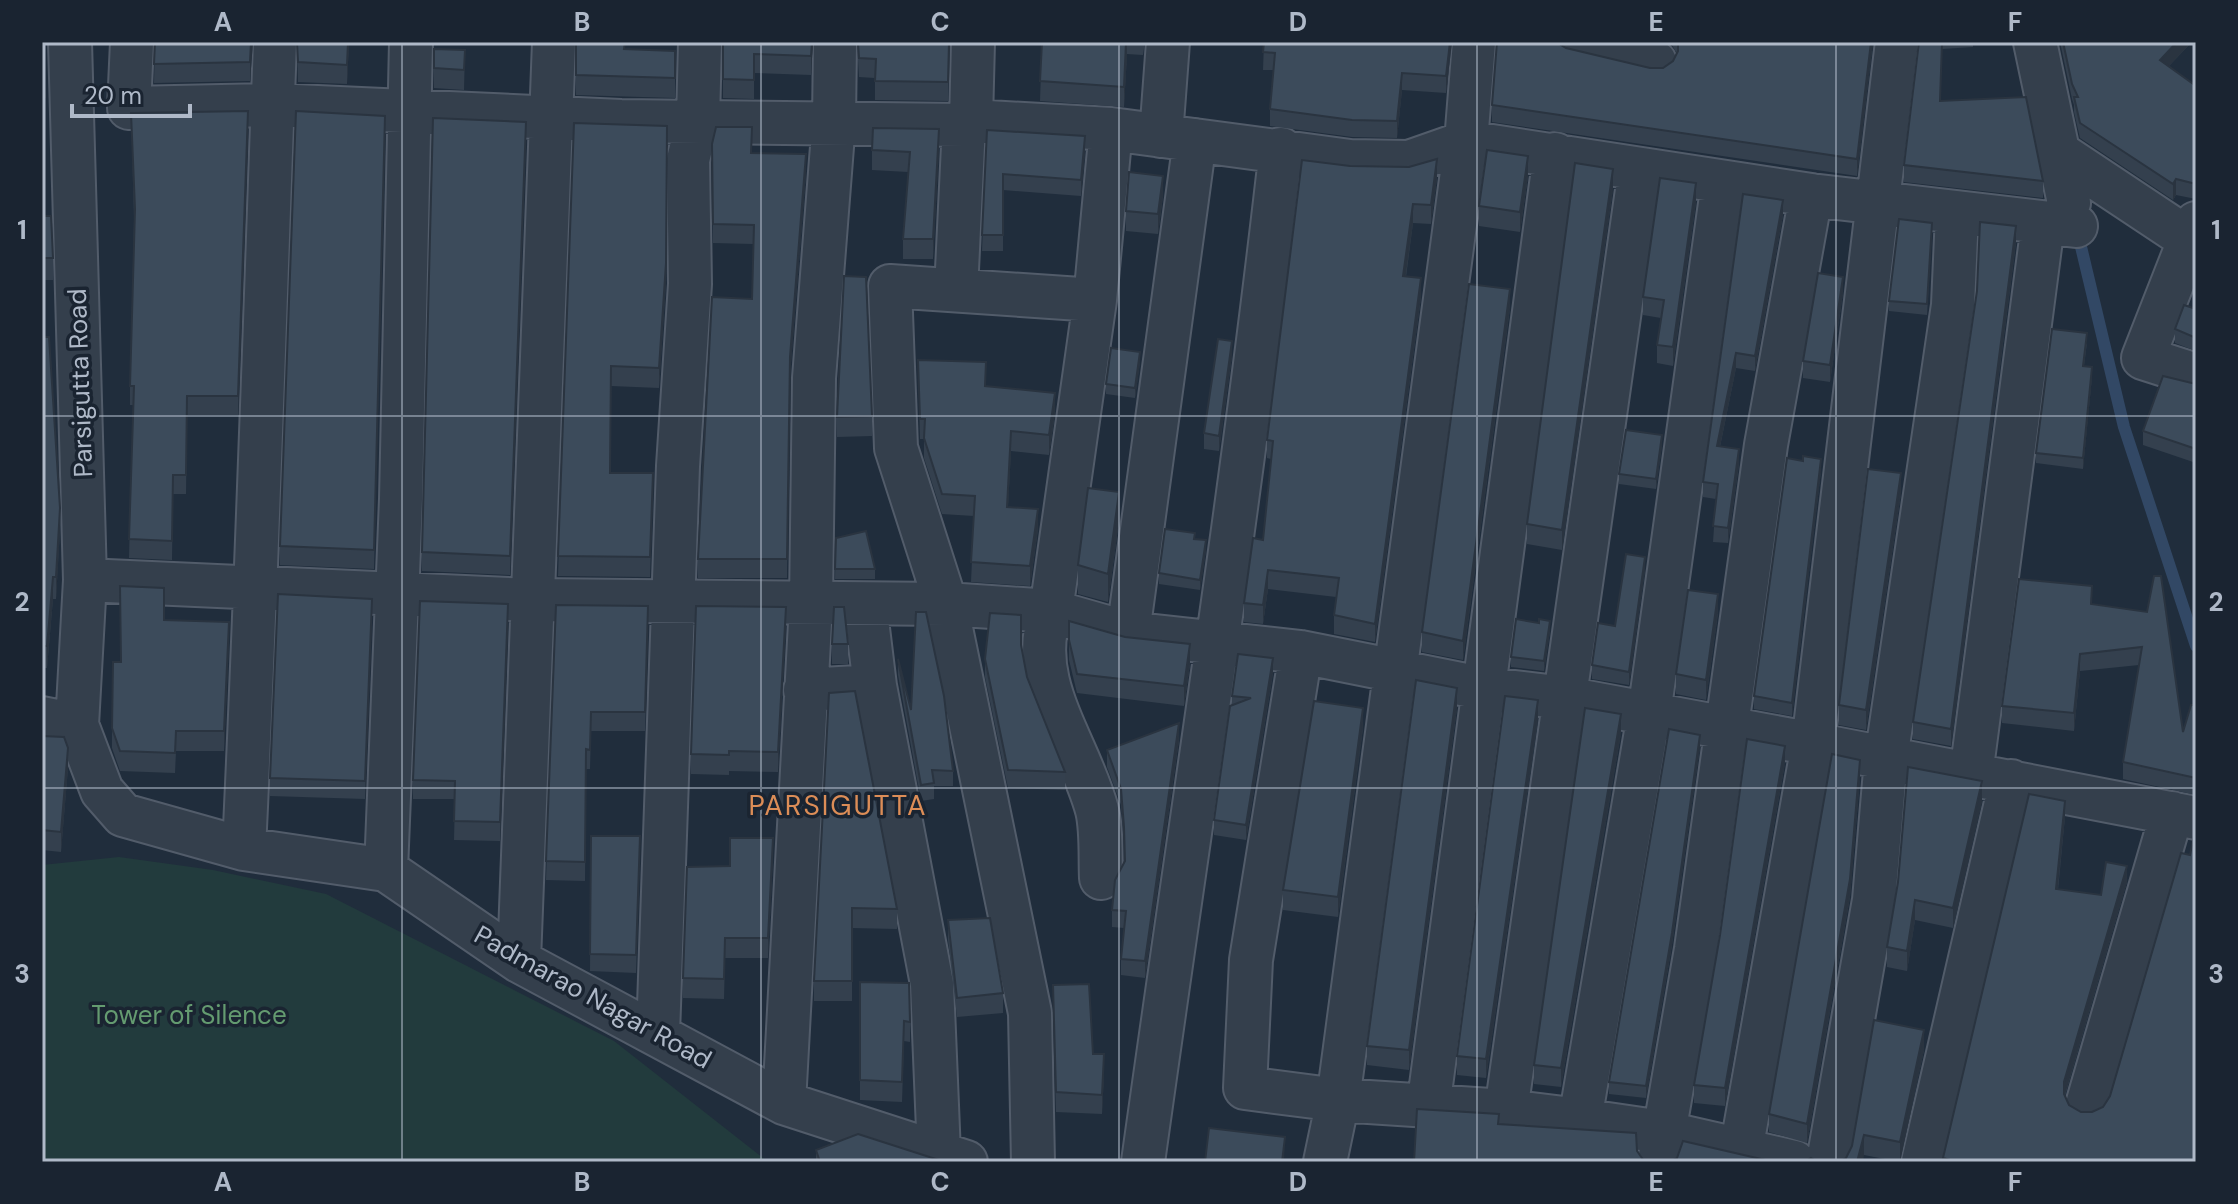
<svg xmlns="http://www.w3.org/2000/svg" width="2238" height="1204" viewBox="0 0 2238 1204" font-family="'DM Sans',sans-serif">
	<rect width="100%" height="100%" fill="#202d3c"/>
	<path fill="#223b3d" d="M119,857L213,870L326,894L614,1041L768,1162H42V865Z"/>
	<g fill="none" stroke-linecap="round" stroke-linejoin="round">
		<path stroke="#324865" stroke-width="12" d="M2077,230L2124,427L2196,646"/>
		<g stroke="#525c6a" stroke-width="46">
			<path id="minor" d="M70,42L85,580L77,725
				M132,42L129,108L273,105L621,121L964,125L971,121L1111,129L1095,300L1051,611C1025,681 1079,743 1097,810C1102,831 1100,857 1101,878
				M1572,42L1655,62
				M2035,42L2069,203
				M971,121L973,42
				M1111,129L1350,161L1409,162L1466,142L1811,195L2076,226
				M1161,136L1168,42
				M2056,151L2196,244
				M2196,223L2143,358L2196,375
				M956,290L964,125
				M85,580L532,600L946,604L1051,611L1128,633L1301,652L1481,688L1565,698L1813,744L2196,818
				M865,604L875,686L932,984L939,1154
				M1128,633L1195,140
				M1301,652L1251,960L1245,1088L1338,1100L1506,1111L1580,1120L1662,1132L1794,1162
				M805,690L875,686
				M42,718L77,725L102,791L123,815L244,849L386,870L519,961L784,1103L966,1162
				M1971,775L2043,224
				M244,849C257,580 265,311 275,42
				M386,870L401,499L411,42
				M519,961L554,42
				M658,1034L678,466L690,284L688,160L698,120L700,42
				M784,1103L811,604L814,378L834,121L835,42
				M2087,1105L2172,813
				M1428,1108L1555,154
				M1506,1111L1640,169
				M1580,1120L1649,714L1723,182
				M1741,1151L1813,744L1897,42
				M1033,1162L1030,1013L946,604L896,448L890,286L1095,300
				M1143,1162C1190,824 1243,488 1281,149
				M1325,1162L1338,1100L1466,142L1474,42
				M1659,1162L1696,949L1766,445L1811,195
				M1828,1162L1874,900L1886,759L1953,305L1957,214
				M1923,1162L2011,781"/>
		</g>
		<use href="#minor" stroke="#343f4c" stroke-width="42"/>
	</g>
	<path fill="#34404e" d="M155,42H253L250,81L154,83Z
		M297,42H349L347,84L298,82Z
		M576,42L625,49L675,51V98L576,95Z
		M723,42H813L811,75L754,73V99L723,98Z
		M857,42H949L948,101L875,100V78L859,77Z
		M1042,42H1145L1143,55L1127,54L1124,107L1040,101Z
		M1264,42H1452L1446,93L1402,90L1397,138L1352,137L1270,126V109L1274,70H1263Z
		M1666,42H1873L1857,176L1492,122V105L1566,48L1650,68H1663L1673,61L1677,54L1672,45Z
		M1919,42H1973V47L1942,49L1940,101L2043,181V198L1904,182V165Z
		M2060,42H2192L2169,66L2196,86V199L2176,195L2173,200L2080,138L2074,112V105L2072,99Z
		M434,49L465,50L464,90L434,88Z
		M42,60L45,97V117H42Z
		M131,113L248,130L238,415H187L186,494H173L172,560L129,558L133,405H130V386L134,219Z
		M574,123L666,283L659,388L611,386L610,473L653,493L650,577L558,576Z
		M987,130L1085,152L1081,196L1003,190V251H982Z
		M385,134L374,569L280,565V546Z
		M526,141L510,575L422,571V552Z
		M712,144L752,153L806,173L790,376L787,578H698V559L752,299L753,244L713,243Z
		M939,149L933,259H903V239L908,172L872,170V150Z
		M1302,160L1437,178L1431,224L1413,223L1406,277L1421,297L1375,642L1334,634V615L1336,597L1268,589L1263,624L1244,622V603L1263,540L1271,459L1267,458V440Z
		M1528,176L1520,232L1479,226V206Z
		M1613,189L1562,550L1527,544V524Z
		M1743,194L1783,215L1755,371L1736,368L1720,447L1739,464L1728,543L1713,542L1716,499L1703,497V482Z
		M1163,196L1158,234L1126,231V211Z
		M1696,202L1673,366L1657,363V345L1661,318L1643,315V297Z
		M42,216L53,258V280H42Z
		M1932,233L1927,315L1889,311V301Z
		M2016,243L1951,746L1913,739V722L1977,291Z
		M1843,293L1830,382L1803,378V361Z
		M1510,308L1463,660L1422,652V632Z
		M2196,309V351L2175,343V329Z
		M42,326L60,530L56,599H53L47,668H42Z
		M2087,343L2084,366L2092,377L2083,469L2036,463V453Z
		M1232,356L1219,451L1204,449V433Z
		M918,360L1055,413L1049,455L1011,451L1008,507L1038,529L1030,586L971,582L974,516L942,514L924,458V439H920Z
		M1140,362L1135,398L1106,394V384Z
		M2196,384V463L2143,445V431Z
		M872,416V436L837,437V417Z
		M1662,445L1656,489L1619,484V474Z
		M1821,471L1792,716L1754,709V696Z
		M1901,493L1866,730L1839,725V705Z
		M1119,521L1108,602L1078,594V565Z
		M836,538L875,569V579H835Z
		M1195,539L1206,550L1200,590L1159,584V573Z
		M1645,570L1629,685L1592,679V665L1615,626Z
		M2092,604L2147,612L2183,732L2196,705V795L2123,779V762L2139,665L2080,671L2074,731L2002,723V706Z
		M556,605L648,625L645,731H591L590,769H586L585,881L546,880Z
		M1718,613L1706,700L1676,694V674Z
		M372,617L365,799L270,796V778Z
		M164,620L229,642L224,751H176L175,773L120,771L112,748V728L121,662Z
		M1069,621L1190,664L1184,706L1077,693L1069,660Z
		M508,623L500,841L454,840L455,799H413V780Z
		M786,626L778,772L729,771V775L691,774V754Z
		M1550,631L1544,671L1511,667V657Z
		M832,644H848V664H832Z
		M1021,646L1027,677L1065,772V790L1008,788L985,677V659Z
		M898,659L911,710L953,771V786H934V799L921,801L898,675Z
		M1273,673L1246,840L1214,835V820L1232,705V696Z
		M829,693L897,909V929L852,928V1001H814V981Z
		M1457,708L1409,1070L1367,1065V1046Z
		M1538,719L1486,1078L1457,1075V1056Z
		M1363,728L1338,917L1283,910V890Z
		M1621,733L1561,1087L1534,1084V1065Z
		M42,736L68,768L61,852L42,850Z
		M1179,740L1145,978L1121,975V959L1124,928L1112,927V910L1125,862L1124,844L1121,805L1107,767V750Z
		M1700,747L1672,945L1646,1098L1609,1094V1082Z
		M1785,763L1725,1106L1694,1103V1085Z
		M1860,778L1850,897L1807,1143L1769,1132V1114Z
		M1982,801L1953,928L1915,920L1907,971L1887,967V947L1898,882Z
		M2065,817L2058,890L2101,895L2127,882L2065,1096L2069,1105L2081,1112L2196,1162H1943V1158Z
		M591,836L640,854L636,973L590,971Z
		M773,858L768,958H725L724,999L683,998V978L730,866Z
		M948,920L1003,993V1013L957,1017L948,940Z
		M860,982L910,1022V1042L904,1041L902,1102L860,1100Z
		M1053,1005L1093,1054L1104,1074L1102,1114L1056,1112Z
		M1924,1050L1900,1162L1864,1155L1846,1158Z
		M816,1150L945,1162H816Z"/>
	<path fill="#2a3440" d="M251,42H253L250,81V62Z
		M348,42H349L347,84V65Z
		M812,42H813L811,75V56Z
		M1127,42V56L1124,107V87Z
		M1450,42H1452L1446,93V76Z
		M1871,42H1873L1857,176V159Z
		M2177,42H2192L2160,75V60Z
		M1402,73V90L1397,138V121Z
		M248,111V130L238,415V396Z
		M526,122V141L510,575V556Z
		M667,126L666,283L659,388V368Z
		M939,129V149L933,259V239Z
		M1085,136V152L1081,196V180Z
		M806,154V173L790,376L787,578L790,357Z
		M1528,156V176L1520,232V212Z
		M1437,159V178L1431,224V205Z
		M1613,169V189L1562,550V530Z
		M1163,176V196L1158,234V214Z
		M2176,179V195L2173,200V184Z
		M1696,183V202L1673,366V347Z
		M1783,200V215L1755,371V356Z
		M1413,204V223L1403,295V276Z
		M2016,226V243L1951,746V729Z
		M1843,277V293L1830,382V365Z
		M1421,278V297L1375,642V624Z
		M1510,289V308L1463,660V641Z
		M1232,341V356L1219,451V436Z
		M1140,352V362L1135,398V388Z
		M1736,353V368L1717,461V446Z
		M2092,367V377L2083,469V458Z
		M1055,393V413L1049,455V435Z
		M1011,431V451L1007,527V507Z
		M1662,435V445L1656,489V479Z
		M1739,449V464L1728,543V528Z
		M1821,459V471L1792,716V703Z
		M1901,473V493L1866,730V710Z
		M1119,492V521L1108,602V574Z
		M60,508V530L56,599V577Z
		M1038,509V529L1030,586V566Z
		M1206,540V550L1200,590V580Z
		M1645,557V570L1629,685V672Z
		M1268,570V589L1263,624V605Z
		M53,577V599L47,668V646Z
		M1718,594V613L1706,700V680Z
		M372,599V617L365,799V781Z
		M508,604V623L500,841V822Z
		M786,607V626L778,772V752Z
		M1550,621V631L1544,671V661Z
		M229,622V642L224,751V731Z
		M1190,644V664L1184,706V686Z
		M2080,654V671L2074,731V713Z
		M1273,658V673L1246,840V825Z
		M1457,688V708L1409,1070V1050Z
		M1538,700V719L1486,1078V1059Z
		M1363,708V728L1338,917V897Z
		M1621,714V733L1561,1087V1068Z
		M1179,723V740L1145,978V961Z
		M1700,735V747L1672,945L1646,1098V1086Z
		M1785,746V763L1725,1106V1088Z
		M68,748V768L61,852V832Z
		M1860,760V778L1850,897L1807,1143V1124Z
		M1982,781V801L1953,928V908Z
		M2065,801V817L2056,905V889Z
		M773,838V858L768,958V938Z
		M2127,866V882L2064,1098V1082Z
		M1915,900V920L1907,971V951Z
		M1924,1030V1050L1900,1162V1142Z
		M1104,1054V1074L1102,1114V1095Z
		M1864,1135V1155L1863,1162H1857Z
		M1285,1137L1284,1162H1282Z"/>
	<path fill="#3c4b5b" stroke="#2a3440" stroke-width="2" d="M155,42H251L250,62L154,64Z
		M297,42H348L347,65L298,62Z
		M576,42H625L624,49L675,51V78L576,75Z
		M723,42H812L811,56L754,54V80L723,79Z
		M858,42H949L948,82L875,81L876,59L859,58Z
		M1042,42H1126L1124,87L1040,81Z
		M1264,42H1450L1446,76L1402,73L1397,121L1352,120L1270,109L1275,53L1263,52Z
		M1497,42H1556L1566,48L1650,68H1663L1673,61L1678,51V42H1871L1857,159L1492,105Z
		M1919,42H1942L1940,101L2026,97L2043,181L1904,165Z
		M2063,42H2177L2160,60L2196,86V184L2176,179L2173,184L2080,123L2074,97H2078L2072,84Z
		M434,49L465,50L464,70L434,68Z
		M42,60L45,97L42,98Z
		M248,111L238,396H187L186,475H173L172,541L129,539L134,386H130L135,209L131,113Z
		M296,111L385,116L374,550L280,546Z
		M433,118L526,122L510,556L422,552Z
		M574,123L667,126L666,263L659,368L611,366L610,473H653L650,557L558,556Z
		M716,127H752L751,153L806,154L790,357L787,559H698L712,297L752,299L754,225L713,224L712,144Z
		M873,128L939,129L933,239H903L910,152L872,150Z
		M987,130L1085,136L1081,180L1003,174V235H982Z
		M1487,150L1528,156L1520,212L1479,206Z
		M1437,159L1431,205L1413,204L1403,276L1421,278L1375,624L1334,615L1339,578L1268,570L1263,605L1244,603L1253,538L1263,540L1273,441L1267,440L1302,160L1350,166L1409,167Z
		M1575,163L1613,169L1562,530L1527,524Z
		M1129,172L1163,176L1158,214L1126,211Z
		M1660,178L1696,183L1673,347L1657,345L1664,300L1643,297Z
		M1743,194L1783,200L1755,356L1736,353L1717,446L1739,449L1728,528L1713,526L1718,484L1703,482Z
		M42,216H51L53,258H42Z
		M1899,219L1932,223L1927,304L1889,301Z
		M1980,222L2016,226L1951,729L1913,722L1977,291Z
		M1818,273L1843,277L1830,365L1803,361Z
		M844,276L866,277L872,416L837,417Z
		M1469,284L1510,289L1463,641L1422,632Z
		M2184,305L2196,309V338L2175,329Z
		M42,326L43,337H49L60,508L56,577H53L47,646H42Z
		M2052,329L2087,333L2083,366L2092,367L2083,458L2036,453Z
		M1218,339L1232,341L1219,436L1204,433Z
		M1111,348L1140,352L1135,388L1106,384Z
		M918,360L986,362L985,386L1055,393L1049,435L1011,431L1007,507L1038,509L1030,566L971,562L975,496L942,494L924,438L925,419H920Z
		M2163,376L2196,384V449L2143,431Z
		M1626,430L1662,435L1656,479L1619,474Z
		M1803,456L1821,459L1792,703L1754,696L1787,458L1803,461Z
		M1868,469L1901,473L1866,710L1839,705Z
		M1088,488L1119,492L1108,574L1078,565Z
		M1165,529L1195,533L1194,539L1206,540L1200,580L1159,573Z
		M866,531L875,569H835L836,538Z
		M1626,554L1645,557L1629,672L1592,665L1598,623L1615,626Z
		M2154,576H2161L2183,732L2191,705H2196V778L2123,762L2142,647L2080,654L2074,713L2002,706L2019,579L2092,586L2091,604L2147,612Z
		M120,586L164,588V620L229,622L224,731H176L175,753L120,751L112,728L113,662H121Z
		M1688,590L1718,594L1706,680L1676,674Z
		M278,594L372,599L365,781L270,778Z
		M420,601L508,604L500,822L454,821L455,781L413,780Z
		M556,605L648,606L645,712H591L590,750L586,749L585,862L546,861Z
		M696,606L786,607L778,752L729,751V755L691,754Z
		M834,607H844L848,644H832Z
		M916,612H926L944,696L953,771L932,770L934,783L921,785L898,659L911,710Z
		M990,613L1021,615V645L1027,677L1065,772L1008,770L985,659Z
		M1516,619L1539,623V619L1550,621L1544,661L1511,657Z
		M1069,621L1125,637L1190,644L1184,686L1077,674L1069,640Z
		M1238,654L1273,658L1246,825L1214,820L1230,706L1251,698L1232,696Z
		M1416,680L1457,688L1409,1050L1367,1046Z
		M855,691L897,909L852,908V981H814L829,693Z
		M1505,696L1538,700L1486,1059L1457,1056Z
		M1314,701L1363,708L1338,897L1283,890Z
		M1585,708L1621,714L1561,1068L1534,1065Z
		M1179,723L1145,961L1121,959L1126,911L1112,910L1115,880L1125,861L1124,827L1121,789L1107,750Z
		M1669,729L1700,735L1672,933L1646,1086L1609,1082Z
		M42,736L64,737L68,748L61,832L42,830Z
		M1747,739L1785,746L1725,1088L1694,1085L1720,935Z
		M1832,754L1860,760L1850,879L1807,1124L1769,1114Z
		M1908,767L1982,781L1953,908L1915,900L1907,951L1887,947L1898,882Z
		M2029,794L2065,801L2056,889L2101,895L2106,862L2127,866L2064,1082V1094L2069,1105L2081,1112H2092L2103,1107L2110,1096L2181,853L2190,855L2196,826V1162H1957L1943,1158Z
		M591,836H640L636,955L590,954Z
		M730,838H773L768,938H725L724,979L683,978L687,867L730,866Z
		M990,918L1003,993L957,998L948,920Z
		M860,982L909,983L910,1022L904,1021L902,1082L860,1080Z
		M1089,984L1093,1054H1104L1102,1095L1056,1092L1053,985Z
		M1874,1020L1924,1030L1900,1142L1864,1135L1857,1162H1839L1846,1158L1852,1146Z
		M1417,1109L1499,1114L1498,1124L1636,1133L1637,1151L1644,1161L1647,1162H1414Z
		M1209,1128L1285,1137L1282,1162H1205Z
		M858,1134L945,1162H820L816,1150Z
		M1683,1141L1774,1162H1670L1677,1158Z
		M1811,1158L1817,1162H1805Z"/>
	<path fill="none" stroke="#afb9c8" stroke-width="2" stroke-opacity="0.55" d="M402,42V1162M761,42V1162M1119,42V1162M1477,42V1162M1836,42V1162M42,416H2196M42,788H2196"/>
	<g text-anchor="middle" dominant-baseline="central" stroke-width="7" stroke-linejoin="round" paint-order="stroke">
		<g font-size="26" fill="#afb9c8" stroke="#1a2431">
			<text transform="translate(80 383) rotate(-92)">Parsigutta Road</text>
			<text transform="translate(593 997) rotate(29)">Padmarao Nagar Road</text>
		</g>
		<g font-size="26" fill="#649b70" stroke="#1a2431">
			<text x="189" y="1015">Tower of Silence</text>
		</g>
		<g font-size="28" letter-spacing="2" fill="#dc8d57" stroke="#1a2431">
			<text x="838" y="805">PARSIGUTTA</text>
		</g>
	</g>
	<rect width="2238" height="1204" fill="none" stroke="#1a2431" stroke-width="88"/>
	<path d="M72 104v12h118v-12" fill="none" stroke="#afb9c8" stroke-width="4"/>
	<text x="84" y="104" font-size="24" fill="#afb9c8" stroke="#1a2431" stroke-width="6" paint-order="stroke">20 m</text>
	<rect x="44" y="44" width="2150" height="1116" fill="none" stroke="#afb9c8" stroke-width="3"/>
	<g font-size="26" text-anchor="middle" font-weight="bold" fill="#afb9c8">
		<text x="223" y="31">A</text>
		<text x="582" y="31">B</text>
		<text x="940" y="31">C</text>
		<text x="1298" y="31">D</text>
		<text x="1656" y="31">E</text>
		<text x="2015" y="31">F</text>
		<text x="22" y="239">1</text>
		<text x="2216" y="239">1</text>
		<text x="22" y="611">2</text>
		<text x="2216" y="611">2</text>
		<text x="22" y="983">3</text>
		<text x="2216" y="983">3</text>
		<text x="223" y="1191">A</text>
		<text x="582" y="1191">B</text>
		<text x="940" y="1191">C</text>
		<text x="1298" y="1191">D</text>
		<text x="1656" y="1191">E</text>
		<text x="2015" y="1191">F</text>
	</g>
</svg>
